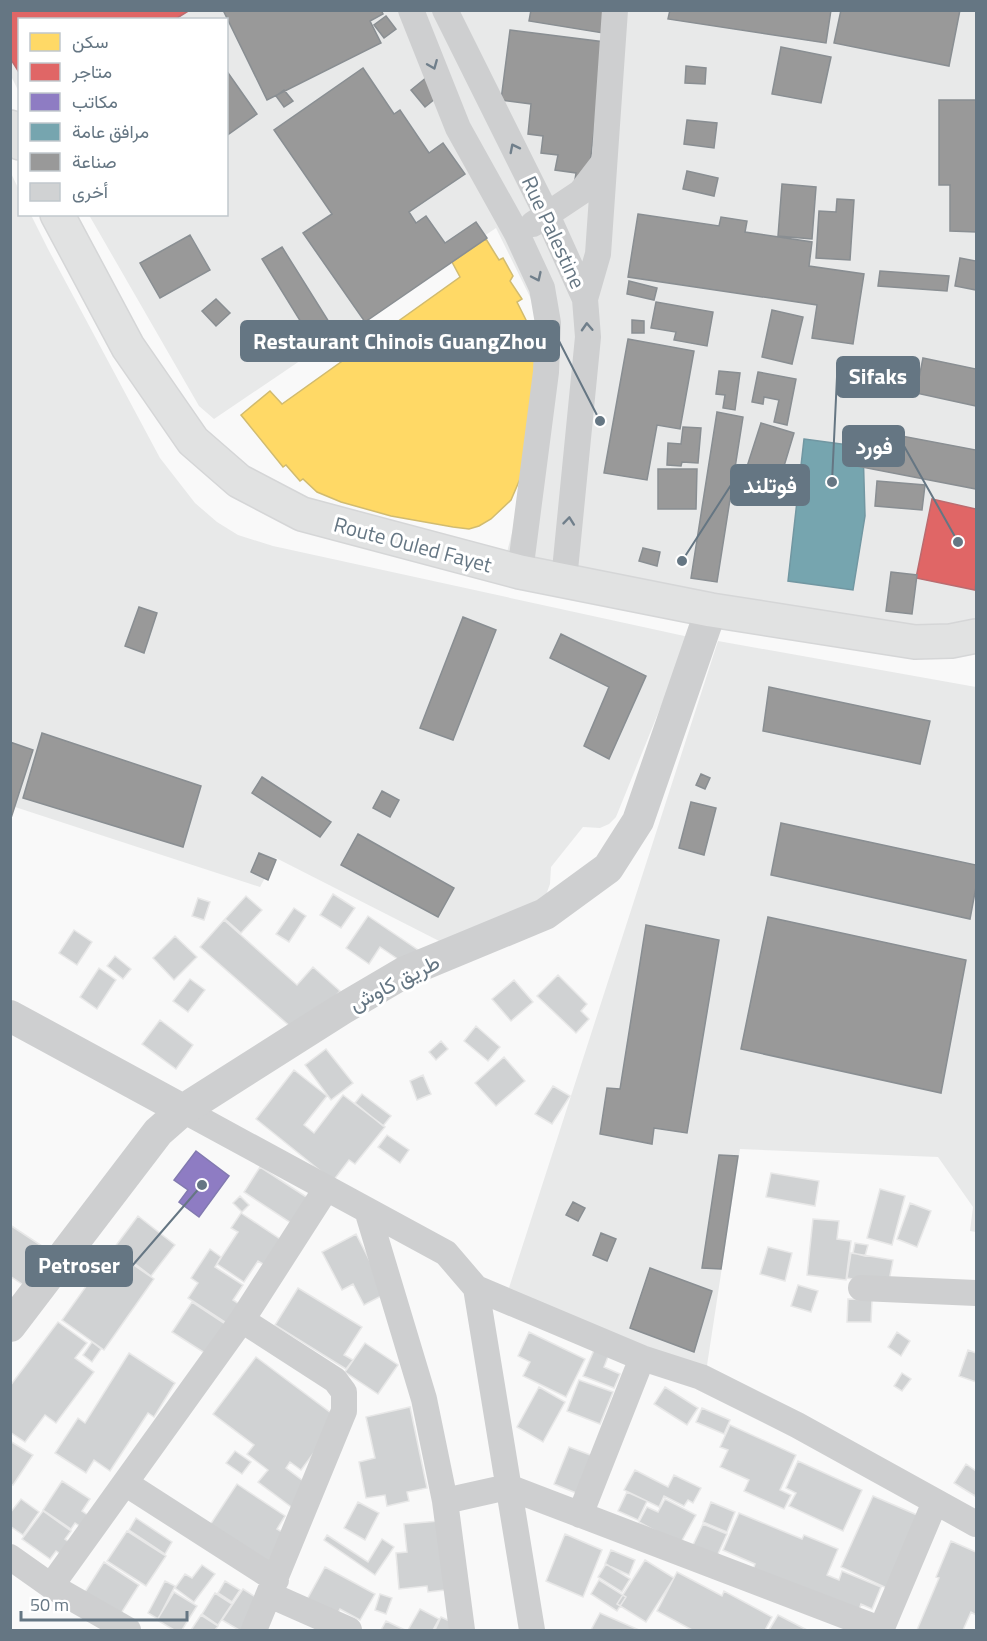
<svg xmlns="http://www.w3.org/2000/svg" width="987" height="1641" viewBox="0 0 987 1641" font-family="'Titillium Web',Vazirmatn,sans-serif">
	<rect width="100%" height="100%" fill="#f9f9f9"/>
	<path fill="#e8e9e9" d="M10,11H976V628L945,634L601,577L507,552L521,498L541,361L533,303L496,228L214,419L199,406L89,215L226,214V20H20L19,92L11,76Z
		M10,171L19,190L20,214L31,215L48,249L160,458L195,503L217,522L238,535L273,546L689,637L616,817L609,824L600,828L583,827L551,867L550,884L546,895L538,903L447,945L276,858L260,887L15,807L11,817Z
		M718,641L976,687V1232L970,1231L973,1207L938,1157L740,1149L706,1372L507,1294Z"/>
	<path fill="#ffd966" stroke="#d1bb6f" stroke-width="1.5" d="M486,239L499,260L503,258L513,276L510,281L522,299L517,302L534,336L536,371L523,472L511,500L491,519L479,526L469,529L453,527L391,516L341,502L317,492L303,479L300,481L286,465L283,467L241,415L270,391L282,404L460,277L452,262Z"/>
	<path fill="#e06666" stroke="#bb6b6f" stroke-width="1.5" d="M10,10H190L174,20H20V74L10,58Z
		M932,499L976,509V581L975,590L916,578Z"/>
	<path fill="#8e7cc3" stroke="#827ab0" stroke-width="1.5" d="M196,1151L229,1176L199,1217L179,1202L188,1190L174,1180Z"/>
	<path fill="#76a5af" stroke="#7197a2" stroke-width="1.5" d="M804,439L863,447L865,516L853,590L788,581Z"/>
	<path fill="#999" stroke="#898e92" stroke-width="1.5" d="M223,10H381L383,14L370,21L381,43L267,100Z
		M531,10H607L603,33L529,21Z
		M670,10H831L826,43L668,19Z
		M841,10H960L949,66L834,43Z
		M386,16L396,29L384,38L374,25Z
		M510,30L605,42L587,188L574,186L576,173L555,170L558,155L541,153L543,136L528,134L531,104L501,100Z
		M781,47L831,57L821,103L772,94Z
		M686,66L706,68L705,84L685,83Z
		M363,68L394,114L400,110L429,153L443,143L465,174L409,212L416,223L426,216L445,243L476,222L487,238L365,322L303,233L332,214L274,130Z
		M226,70L257,114L226,136Z
		M427,77L441,94L425,107L411,90Z
		M284,90L293,101L284,107L276,96Z
		M939,100H976V232L950,231V185H939Z
		M687,120L717,123L714,148L684,144Z
		M687,171L718,178L714,196L683,189Z
		M782,184L816,187L812,239L778,236Z
		M837,199L854,200L850,260L816,258L819,211L836,212Z
		M638,214L719,226L721,217L747,221L745,232L812,242L809,266L864,274L853,344L812,338L817,305L628,277Z
		M190,235L210,270L160,298L140,263Z
		M282,247L334,330L301,350L289,330L301,322L262,259Z
		M960,258L976,261V290L955,286Z
		M880,271L949,276L947,291L878,286Z
		M629,281L657,288L654,300L627,294Z
		M216,299L230,313L216,326L202,311Z
		M656,302L713,312L707,346L674,340L676,332L651,328Z
		M772,310L803,317L792,364L762,357Z
		M632,320L644,321V333H632Z
		M628,339L694,351L680,429L657,425L647,480L604,473Z
		M923,358L976,369V406L916,393Z
		M719,371L740,373L735,410L723,408L725,395L716,394Z
		M758,372L796,379L787,425L774,422L779,400L764,397L763,404L752,402Z
		M717,412L743,417L717,582L691,578Z
		M761,423L794,433L778,486L744,476Z
		M683,427L701,428L698,463L682,462L681,466L667,465L668,443L681,444Z
		M854,427L976,450V489L846,464Z
		M658,469H697L696,509H658Z
		M877,481L925,485L922,510L875,506Z
		M643,548L660,552L657,566L639,561Z
		M891,572L917,575L912,614L886,611Z
		M139,607L157,613L144,653L125,646Z
		M463,617L496,630L453,740L420,728Z
		M561,634L646,676L609,759L584,746L609,687L550,658Z
		M769,687L930,721L920,764L763,731Z
		M42,733L201,786L183,847L23,798Z
		M10,742L33,750L11,818L10,817Z
		M701,774L710,778L705,789L696,785Z
		M262,777L331,822L320,837L252,793Z
		M382,791L399,800L390,817L373,808Z
		M691,802L716,808L704,855L679,848Z
		M781,823L976,865V887L970,919L771,875Z
		M358,834L454,888L438,917L341,865Z
		M259,853L276,860L268,880L251,872Z
		M768,917L966,960L941,1093L741,1049Z
		M646,925L719,940L687,1133L654,1128L652,1144L600,1134L607,1088L620,1089Z
		M719,1155L738,1156L721,1269L702,1268Z
		M573,1202L585,1208L578,1221L566,1215Z
		M601,1233L616,1239L607,1261L593,1255Z
		M650,1268L712,1291L694,1352L630,1328Z"/>
	<path fill="#d0d2d3" stroke="#e8e8e8" stroke-width="1.5" d="M333,894L355,908L341,928L320,915Z
		M246,896L262,910L241,933L225,919Z
		M198,898L210,902L204,920L192,916Z
		M294,908L306,916L289,942L276,934Z
		M368,916L418,950L408,966L380,947L369,964L346,948Z
		M224,920L297,985L313,967L340,991L301,1036L200,947Z
		M74,930L92,942L77,965L59,953Z
		M175,936L197,957L174,980L153,958Z
		M115,956L131,969L123,979L107,966Z
		M99,968L116,980L97,1009L80,997Z
		M558,975L587,1004L581,1011L589,1019L576,1033L537,996Z
		M190,979L205,990L188,1012L173,1001Z
		M514,980L533,1002L511,1021L492,999Z
		M160,1020L193,1045L176,1069L142,1044Z
		M476,1026L500,1047L488,1061L464,1041Z
		M441,1041L448,1049L436,1060L429,1052Z
		M326,1049L353,1083L331,1100L305,1065Z
		M504,1057L525,1081L496,1106L475,1083Z
		M294,1070L327,1096L304,1125L314,1133L343,1095L385,1127L355,1164L349,1160L333,1181L256,1119Z
		M423,1075L431,1094L417,1100L410,1081Z
		M553,1086L570,1096L552,1124L535,1114Z
		M362,1094L391,1116L383,1126L355,1103Z
		M387,1135L409,1150L400,1163L378,1147Z
		M260,1167L311,1200L294,1225L244,1192Z
		M771,1173L819,1181L815,1206L766,1197Z
		M880,1189L905,1196L892,1245L867,1238Z
		M240,1196L249,1205L242,1212L233,1203Z
		M910,1203L931,1211L917,1247L897,1239Z
		M241,1213L289,1245L273,1270L258,1261L244,1282L217,1264L238,1232L231,1228Z
		M138,1216L175,1245L151,1276L114,1248Z
		M813,1219L839,1221L837,1239L851,1241L846,1280L807,1275Z
		M10,1225L51,1252L28,1288L10,1276Z
		M356,1234L377,1275L389,1292L364,1305L353,1284L342,1290L322,1252Z
		M855,1243L868,1245L865,1256L853,1253Z
		M768,1247L792,1253L785,1281L760,1274Z
		M210,1249L221,1257L215,1267L243,1285L233,1300L247,1309L234,1328L188,1298L198,1283L191,1278Z
		M112,1250L154,1279L104,1350L62,1320Z
		M851,1253L893,1260L888,1286L847,1278Z
		M798,1285L818,1291L811,1312L791,1306Z
		M298,1288L362,1327L344,1355L353,1360L346,1369L275,1325Z
		M848,1299L872,1300L871,1322H847Z
		M192,1302L230,1327L211,1357L172,1332Z
		M58,1322L87,1343L75,1358L94,1372L56,1423L45,1415L25,1442L10,1432V1386Z
		M529,1332L585,1359L566,1397L523,1376L530,1362L518,1356Z
		M897,1332L910,1341L901,1356L888,1347Z
		M92,1342L101,1349L92,1362L83,1355Z
		M365,1343L398,1365L378,1394L345,1372Z
		M597,1343L611,1349L604,1367L620,1374L614,1388L583,1376Z
		M968,1350L976,1353V1382L959,1376Z
		M129,1353L175,1383L154,1417L148,1413L110,1471L94,1460L86,1473L55,1453L78,1418L85,1423Z
		M256,1357L339,1419L301,1470L290,1462L286,1468L311,1487L294,1509L258,1482L268,1470L247,1454L254,1445L213,1414Z
		M902,1373L911,1379L902,1391L894,1386Z
		M579,1380L613,1392L600,1424L567,1411Z
		M539,1387L565,1402L543,1442L517,1427Z
		M665,1387L698,1408L687,1425L654,1404Z
		M410,1407L427,1488L407,1492L409,1501L387,1506L385,1495L366,1498L359,1462L375,1458L366,1417Z
		M702,1408L730,1420L724,1434L696,1422Z
		M730,1425L796,1455L780,1490L791,1495L784,1509L744,1491L749,1480L720,1467L728,1450L720,1447Z
		M10,1441L33,1455L13,1485L10,1484Z
		M569,1447L601,1459L586,1497L554,1484Z
		M235,1451L251,1462L242,1474L226,1463Z
		M798,1461L862,1490L843,1531L789,1506L796,1493L786,1488Z
		M966,1464L976,1471V1493L975,1496L954,1483Z
		M635,1470L668,1487L674,1475L701,1488L693,1503L688,1500L684,1506L664,1496L659,1507L624,1490Z
		M62,1481L90,1499L82,1511L95,1520L87,1531L75,1523L71,1529L43,1510Z
		M237,1484L285,1516L277,1529L287,1535L265,1567L208,1528Z
		M627,1492L647,1501L638,1520L618,1511Z
		M873,1496L924,1518L891,1590L841,1567Z
		M21,1499L39,1512L23,1535L10,1526V1513Z
		M665,1499L696,1515L680,1544L639,1522L647,1507L658,1512Z
		M358,1502L379,1513L365,1540L344,1528Z
		M711,1502L735,1512L727,1532L703,1522Z
		M43,1511L71,1531L65,1539L76,1547L68,1559L56,1551L50,1559L22,1539Z
		M739,1513L802,1539L804,1535L838,1549L827,1575L839,1580L842,1571L881,1587L872,1609L861,1604L857,1616L752,1573L755,1564L723,1550Z
		M136,1518L172,1542L165,1554L129,1530Z
		M439,1521L445,1590L428,1592L427,1586L399,1589L396,1553L407,1552L404,1524Z
		M703,1524L727,1534L717,1556L693,1545Z
		M127,1531L166,1556L146,1586L107,1561Z
		M565,1534L602,1550L583,1597L546,1581Z
		M327,1535L368,1562L382,1539L394,1547L375,1575L324,1540Z
		M951,1541L976,1552V1615L971,1612L963,1630H917L939,1578L936,1577Z
		M611,1550L635,1560L629,1575L605,1564Z
		M645,1560L674,1578L646,1622L617,1604Z
		M104,1562L139,1585L120,1615L85,1592Z
		M606,1564L630,1579L622,1592L598,1577Z
		M202,1565L215,1574L194,1602L175,1588L185,1574L192,1578Z
		M325,1567L375,1594L360,1620L340,1609L334,1620L304,1605Z
		M677,1572L722,1596L724,1591L772,1617L765,1630H692L657,1611Z
		M599,1580L626,1597L617,1611L591,1594Z
		M165,1581L175,1586L158,1619L148,1613Z
		M225,1581L240,1590L232,1602L218,1593Z
		M243,1589L263,1602L245,1630H239L222,1620Z
		M174,1592L197,1606L182,1630H174L157,1620Z
		M215,1593L232,1604L218,1625L202,1614Z
		M380,1594L392,1598L386,1614L375,1610Z
		M420,1609L439,1619L433,1630H408Z
		M600,1613L639,1630H591Z
		M201,1615L218,1626L215,1630H191Z
		M778,1615L807,1630H769Z
		M441,1617L458,1625L455,1630H435Z
		M386,1621L405,1630H381Z"/>
	<g fill="none" stroke-linecap="round" stroke-linejoin="round">
		<g stroke="#d5d6d7" stroke-width="36">
			<path id="secondary" d="M10,127L20,143
				M57,214L128,347L193,441L239,481L302,514L520,572L711,610L915,642L951,641L976,636"/>
		</g>
		<path stroke="#cecfd0" stroke-width="26" d="M411,10L458,128L517,234L542,288L548,323L546,372L520,572
			M445,10L547,215L585,299L588,337L564,580
			M533,224L581,192L604,162
			M585,299L598,254L615,10
			M183,1110L446,1253L476,1288L642,1358L701,1377L797,1425L976,1524
			M367,1210L424,1399L445,1501L462,1630
			M476,1288L532,1630
			M861,1288L976,1293
			M242,1320L335,1380L344,1392V1411L254,1630
			M125,1483L276,1580
			M445,1501L508,1487L882,1630
			M580,1515L642,1358
			M10,1557L51,1586L128,1630
			M51,1586L242,1320L326,1189
			M270,1595L349,1630
			M881,1630L935,1502"/>
		<path stroke="#cecfd0" stroke-width="32" d="M10,1016L183,1110
			M10,1326L158,1132L183,1110L342,1009L405,972L545,914L608,868L638,821L711,610"/>
		<use href="#secondary" stroke="#e1e2e2" stroke-width="33"/>
	</g>
	<defs><path id="oneway-chevron" d="M-2-3.5L2.5 0L-2 3.5" fill="none" stroke-width="1.6" stroke-linecap="round" stroke-linejoin="round" transform="scale(1.5)"/></defs>
	<g stroke="#707f8b">
		<use href="#oneway-chevron" transform="translate(433 65) rotate(68)"/>
		<use href="#oneway-chevron" transform="translate(514 148) rotate(-117)"/>
		<use href="#oneway-chevron" transform="translate(537 277) rotate(65)"/>
		<use href="#oneway-chevron" transform="translate(587 327) rotate(-93)"/>
		<use href="#oneway-chevron" transform="translate(569 521) rotate(-84)"/>
	</g>
	<g text-anchor="middle" dominant-baseline="central" stroke-width="6" stroke-linejoin="round" paint-order="stroke">
		<g font-size="21" fill="#657683" stroke="#fff">
			<text transform="translate(554 232) rotate(65)">Rue Palestine</text>
			<text transform="translate(413 544) rotate(15)">Route Ouled Fayet</text>
			<text transform="translate(394 982) rotate(-27)">طريق كاوش</text>
		</g>
	</g>
	<path fill="none" stroke="#657683" stroke-width="2" d="M600 421L559 341M832 482L837 377M958 542L904 446M682 561L731 485M202 1185L132 1266"/>
	<g fill="#657683" stroke="#fff" stroke-width="2">
		<circle cx="600" cy="421" r="6"/>
		<circle cx="832" cy="482" r="6"/>
		<circle cx="958" cy="542" r="6"/>
		<circle cx="682" cy="561" r="6"/>
		<circle cx="202" cy="1185" r="6"/>
	</g>
	<g fill="#657683" stroke="#657683" stroke-width="2">
		<rect x="241" y="321" width="318" height="40" rx="6"/>
		<rect x="837" y="357" width="82" height="40" rx="6"/>
		<rect x="843" y="426" width="61" height="40" rx="6"/>
		<rect x="731" y="465" width="78" height="40" rx="6"/>
		<rect x="26" y="1246" width="106" height="40" rx="6"/>
	</g>
	<g font-size="22" text-anchor="middle" font-weight="bold" fill="#fff">
		<text x="400" y="349">Restaurant Chinois GuangZhou</text>
		<text x="878" y="384">Sifaks</text>
		<text x="874" y="454">فورد</text>
		<text x="770" y="493">فوتلند</text>
		<text x="79" y="1273">Petroser</text>
	</g>
	<rect width="987" height="1641" fill="none" stroke="#657683" stroke-width="24"/>
	<rect x="18" y="18" width="210" height="198" fill="#ffffff" stroke="#c1c8cd" stroke-width="1.5"/>
	<rect x="30" y="33" width="30" height="18" fill="#ffd966" stroke="#c1c8cd" stroke-width="1.5"/>
	<text x="72" y="48" font-size="18" fill="#657683">سكن</text>
	<rect x="30" y="63" width="30" height="18" fill="#e06666" stroke="#c1c8cd" stroke-width="1.5"/>
	<text x="72" y="78" font-size="18" fill="#657683">متاجر</text>
	<rect x="30" y="93" width="30" height="18" fill="#8e7cc3" stroke="#c1c8cd" stroke-width="1.5"/>
	<text x="72" y="108" font-size="18" fill="#657683">مكاتب</text>
	<rect x="30" y="123" width="30" height="18" fill="#76a5af" stroke="#c1c8cd" stroke-width="1.5"/>
	<text x="72" y="138" font-size="18" fill="#657683">مرافق عامة</text>
	<rect x="30" y="153" width="30" height="18" fill="#999999" stroke="#c1c8cd" stroke-width="1.5"/>
	<text x="72" y="168" font-size="18" fill="#657683">صناعة</text>
	<rect x="30" y="183" width="30" height="18" fill="#d0d2d3" stroke="#c1c8cd" stroke-width="1.5"/>
	<text x="72" y="198" font-size="18" fill="#657683">أخرى</text>
	<path d="M21 1611v9h166v-9" fill="none" stroke="#657683" stroke-width="3"/>
	<text x="30" y="1611" font-size="18" fill="#657683" stroke="#ffffff" stroke-width="4.5" paint-order="stroke">50 m</text>
</svg>
